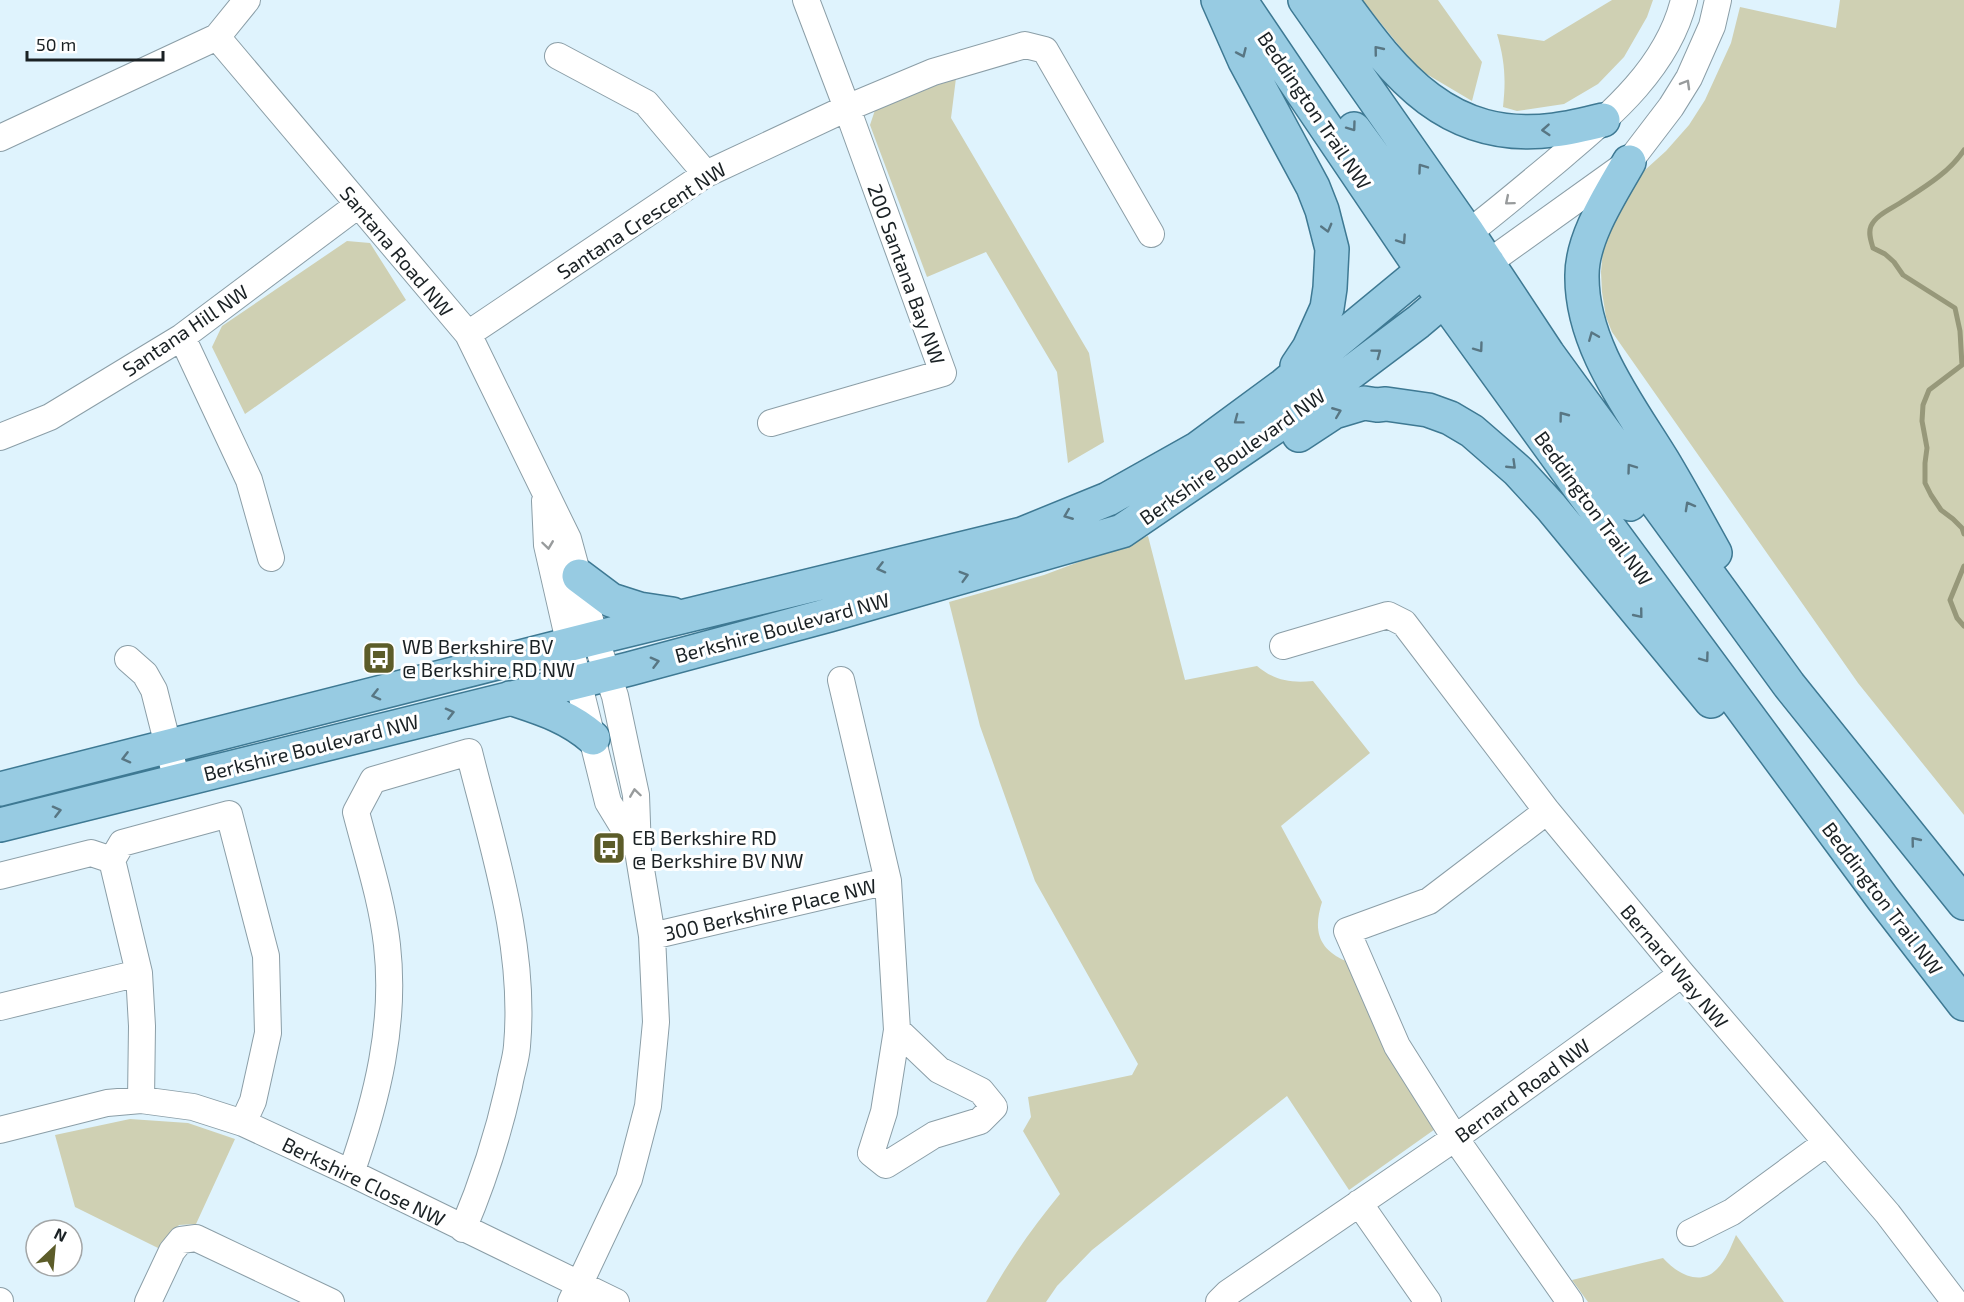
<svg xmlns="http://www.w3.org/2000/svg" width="1964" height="1302" viewBox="0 0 1964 1302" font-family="'Exo 2',sans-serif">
	<rect width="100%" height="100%" fill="#dff3fd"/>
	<path fill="#cfd0b3" d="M1362,0H1438L1482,62L1472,101L1418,69Z
		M1612,0H1653L1647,17L1624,57L1598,84L1564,104L1517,111L1503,107C1506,80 1505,61 1497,34L1544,41Z
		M1840,0H1964V815L1858,683L1612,332L1606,317L1602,292L1601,272L1603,250L1625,188L1666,151L1689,125L1705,100L1731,43L1740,7L1836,28Z
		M956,78L951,118L1089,353L1104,442L1068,463L1057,372L986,252L927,277L870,125L877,104Z
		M347,241L370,243L406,300L245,414L212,347L222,326Z
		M1148,536L1185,680L1257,666C1275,681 1291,683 1313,681L1370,753L1281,826L1322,902C1313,930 1318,949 1346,961L1393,1059L1438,1127L1349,1190L1287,1096L1092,1250L1057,1286L1046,1302H986C1007,1264 1032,1228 1060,1194L1023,1131L1031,1117L1028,1097L1132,1075L1138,1064L1035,881L980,726L949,602L1044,575Z
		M130,1119L188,1123L235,1139L196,1224L179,1225L158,1248L75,1207L55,1135Z
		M1736,1235L1784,1302H1588L1572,1280L1663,1258C1676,1273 1700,1287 1717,1269C1726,1260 1731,1247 1736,1235Z"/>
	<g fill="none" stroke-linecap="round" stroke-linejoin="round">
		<path stroke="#97987a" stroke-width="5" d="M1964,150C1949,173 1923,188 1900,203C1891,209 1876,215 1871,226C1868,233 1871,241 1873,248L1885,254L1894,262L1903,275L1955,308L1960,331L1962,365L1929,390L1923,405L1922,421L1927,448L1925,463V483L1931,495L1941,510L1953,519L1962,528L1964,534
			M1964,566L1950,600L1957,618L1964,626"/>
		<g stroke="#8b9ea7" stroke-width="28">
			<path id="minor" d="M217,37L468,334L568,539L595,638L615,696L636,795L638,851L652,936L656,1022L648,1106L629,1179L571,1302
				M558,56L646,103L706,174
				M0,138L217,37L247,0
				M1468,233C1497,211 1525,187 1554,163C1607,118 1667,70 1684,0
				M1488,263L1629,162L1671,107L1689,78L1712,26L1718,0
				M468,334L706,174L847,108L806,0
				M182,337L249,480L271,558
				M771,423L943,373L847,108L933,72L1025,45L1045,50L1151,234
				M0,437L50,417L182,337L358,205
				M545,501L547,545L578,681L608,802L636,848
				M1283,646L1388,615L1404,623L1547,811L1682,974L1888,1214L1955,1302
				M128,659L145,674L154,690L177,781
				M841,680L888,881L897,1030L884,1112L871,1153L886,1165L934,1135L980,1121L994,1107L981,1091L939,1070L897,1030
				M1547,811L1429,901L1347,931L1397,1046L1455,1138L1570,1302
				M112,860L122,843L229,814L266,956L268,1033L253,1101L243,1123
				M0,876L91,853L112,860L139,973L142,1026L141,1100
				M652,936L888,881
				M0,1007L139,973
				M0,1130L107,1103L141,1100L193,1107L243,1123L351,1173L616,1302
				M351,1173C377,1099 396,1024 387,945C382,900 367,855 356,812L373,780L469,752C493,848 526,946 517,1046C516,1060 511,1073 509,1086C498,1135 483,1182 463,1229
				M1359,1203L1428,1302
				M1690,1233L1732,1212L1826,1143
				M0,1301V1302
				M148,1302L172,1251L181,1240L196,1238L331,1302
				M1219,1302L1228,1293L1455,1138L1682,974"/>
		</g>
		<g stroke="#3e7993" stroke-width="36">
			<path id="major" d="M1218,0L1245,61L1313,187L1322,210L1332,249L1330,288L1327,308L1309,348L1297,366
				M1240,0L1423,271L1582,491L1883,899L1964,1004
				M1305,0L1468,233L1548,354L1789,685L1964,903
				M1341,0C1396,76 1449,144 1554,130C1571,128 1587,124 1603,120
				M1354,129L1445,253L1464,258
				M1629,162C1611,194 1582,237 1582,275C1581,344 1628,404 1663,461C1681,491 1698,522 1715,553
				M1442,278L1463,286L1630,504
				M1299,435L1334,412L1364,403L1377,405L1386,404L1428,410L1450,418L1472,431L1518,471L1551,507L1711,701
				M579,576L611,600L639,609L672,614
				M510,698C540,708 568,716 593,738
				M0,789L595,638L1022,534L1108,499L1197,449L1284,385L1468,233
				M0,825L629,669L829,615L1122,531L1313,401L1418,322L1488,263"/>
		</g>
		<use href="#minor" stroke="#fff" stroke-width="26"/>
		<use href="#major" stroke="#97cbe2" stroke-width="33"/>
	</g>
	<defs><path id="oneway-chevron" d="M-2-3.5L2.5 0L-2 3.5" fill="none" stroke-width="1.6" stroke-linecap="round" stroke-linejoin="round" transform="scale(1.5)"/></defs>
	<g stroke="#587683">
		<use href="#oneway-chevron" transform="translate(1378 50) rotate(-129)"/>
		<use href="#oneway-chevron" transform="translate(1242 53) rotate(66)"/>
		<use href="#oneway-chevron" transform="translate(1352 127) rotate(54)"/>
		<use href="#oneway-chevron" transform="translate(1546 130) rotate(176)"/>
		<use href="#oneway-chevron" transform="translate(1422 168) rotate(-125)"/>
		<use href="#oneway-chevron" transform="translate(1327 228) rotate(75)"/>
		<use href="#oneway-chevron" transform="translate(1402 240) rotate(56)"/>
		<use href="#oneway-chevron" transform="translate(1593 336) rotate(-112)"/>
		<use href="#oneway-chevron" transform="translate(1479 348) rotate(54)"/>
		<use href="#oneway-chevron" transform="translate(1377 353) rotate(-37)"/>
		<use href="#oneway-chevron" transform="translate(1337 412) rotate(-22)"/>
		<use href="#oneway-chevron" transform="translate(1563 416) rotate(-127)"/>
		<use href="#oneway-chevron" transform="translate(1238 420) rotate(143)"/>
		<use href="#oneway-chevron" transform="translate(1512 465) rotate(44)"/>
		<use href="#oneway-chevron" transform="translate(1631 468) rotate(-126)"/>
		<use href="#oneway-chevron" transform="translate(1689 506) rotate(-119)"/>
		<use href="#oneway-chevron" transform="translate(1068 515) rotate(158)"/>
		<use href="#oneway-chevron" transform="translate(881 568) rotate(166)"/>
		<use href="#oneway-chevron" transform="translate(964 576) rotate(-16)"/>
		<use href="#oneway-chevron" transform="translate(1639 614) rotate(51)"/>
		<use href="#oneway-chevron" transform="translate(1705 658) rotate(54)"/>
		<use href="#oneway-chevron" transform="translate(655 662) rotate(-15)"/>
		<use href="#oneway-chevron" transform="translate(376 695) rotate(166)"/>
		<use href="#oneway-chevron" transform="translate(450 713) rotate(-14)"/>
		<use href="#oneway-chevron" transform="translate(126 758) rotate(166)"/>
		<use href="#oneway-chevron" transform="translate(57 811) rotate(-14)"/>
		<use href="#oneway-chevron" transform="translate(1915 841) rotate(-129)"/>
	</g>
	<g stroke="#989b9c">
		<use href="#oneway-chevron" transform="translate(1686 84) rotate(-60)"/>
		<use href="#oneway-chevron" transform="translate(1509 201) rotate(140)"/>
		<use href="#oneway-chevron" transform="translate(548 545) rotate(82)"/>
		<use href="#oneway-chevron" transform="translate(635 793) rotate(-98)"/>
	</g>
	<defs>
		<g id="bus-square" transform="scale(1.725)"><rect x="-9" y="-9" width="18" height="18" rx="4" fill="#5c5c29" stroke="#fff"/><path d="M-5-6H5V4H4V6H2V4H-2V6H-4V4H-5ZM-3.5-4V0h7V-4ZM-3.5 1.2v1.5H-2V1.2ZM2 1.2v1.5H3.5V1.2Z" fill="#fff"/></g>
	</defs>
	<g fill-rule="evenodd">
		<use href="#bus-square" x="379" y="658"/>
		<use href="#bus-square" x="609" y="848"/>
	</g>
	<g text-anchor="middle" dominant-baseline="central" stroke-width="6" stroke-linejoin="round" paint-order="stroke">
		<g font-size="20" fill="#1a2124" stroke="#fff">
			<text transform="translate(1315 110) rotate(56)">Beddington Trail NW</text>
			<text transform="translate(641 220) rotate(-33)">Santana Crescent NW</text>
			<text transform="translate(397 251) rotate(50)">Santana Road NW</text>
			<text transform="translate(907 274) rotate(70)">200 Santana Bay NW</text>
			<text transform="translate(185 330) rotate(-34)">Santana Hill NW</text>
			<text transform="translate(1232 456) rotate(-35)">Berkshire Boulevard NW</text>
			<text transform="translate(1594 508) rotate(54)">Beddington Trail NW</text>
			<text transform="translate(782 627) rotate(-15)">Berkshire Boulevard NW</text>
			<text transform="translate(311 747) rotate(-14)">Berkshire Boulevard NW</text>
			<text transform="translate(1883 898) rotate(53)">Beddington Trail NW</text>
			<text transform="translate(770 909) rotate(-13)">300 Berkshire Place NW</text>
			<text transform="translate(1675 966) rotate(50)">Bernard Way NW</text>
			<text transform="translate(1522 1090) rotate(-36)">Bernard Road NW</text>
			<text transform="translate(364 1181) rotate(26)">Berkshire Close NW</text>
		</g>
		<g font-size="20" fill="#1a2124" stroke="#fff" text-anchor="start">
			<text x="402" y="646">WB Berkshire BV<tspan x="402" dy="23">@ Berkshire RD NW</tspan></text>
			<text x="632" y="837">EB Berkshire RD<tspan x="632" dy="23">@ Berkshire BV NW</tspan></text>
		</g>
	</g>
	<g transform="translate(54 1248) rotate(26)"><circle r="28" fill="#ffffff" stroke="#a3a6a7" stroke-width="1.5"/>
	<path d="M0-4.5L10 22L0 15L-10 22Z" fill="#5c5c29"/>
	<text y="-9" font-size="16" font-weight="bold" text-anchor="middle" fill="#1a2124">N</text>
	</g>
	<path d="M27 51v9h136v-9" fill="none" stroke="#1a2124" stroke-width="3"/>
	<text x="36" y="51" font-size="18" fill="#1a2124" stroke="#ffffff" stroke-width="4.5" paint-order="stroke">50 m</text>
</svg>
